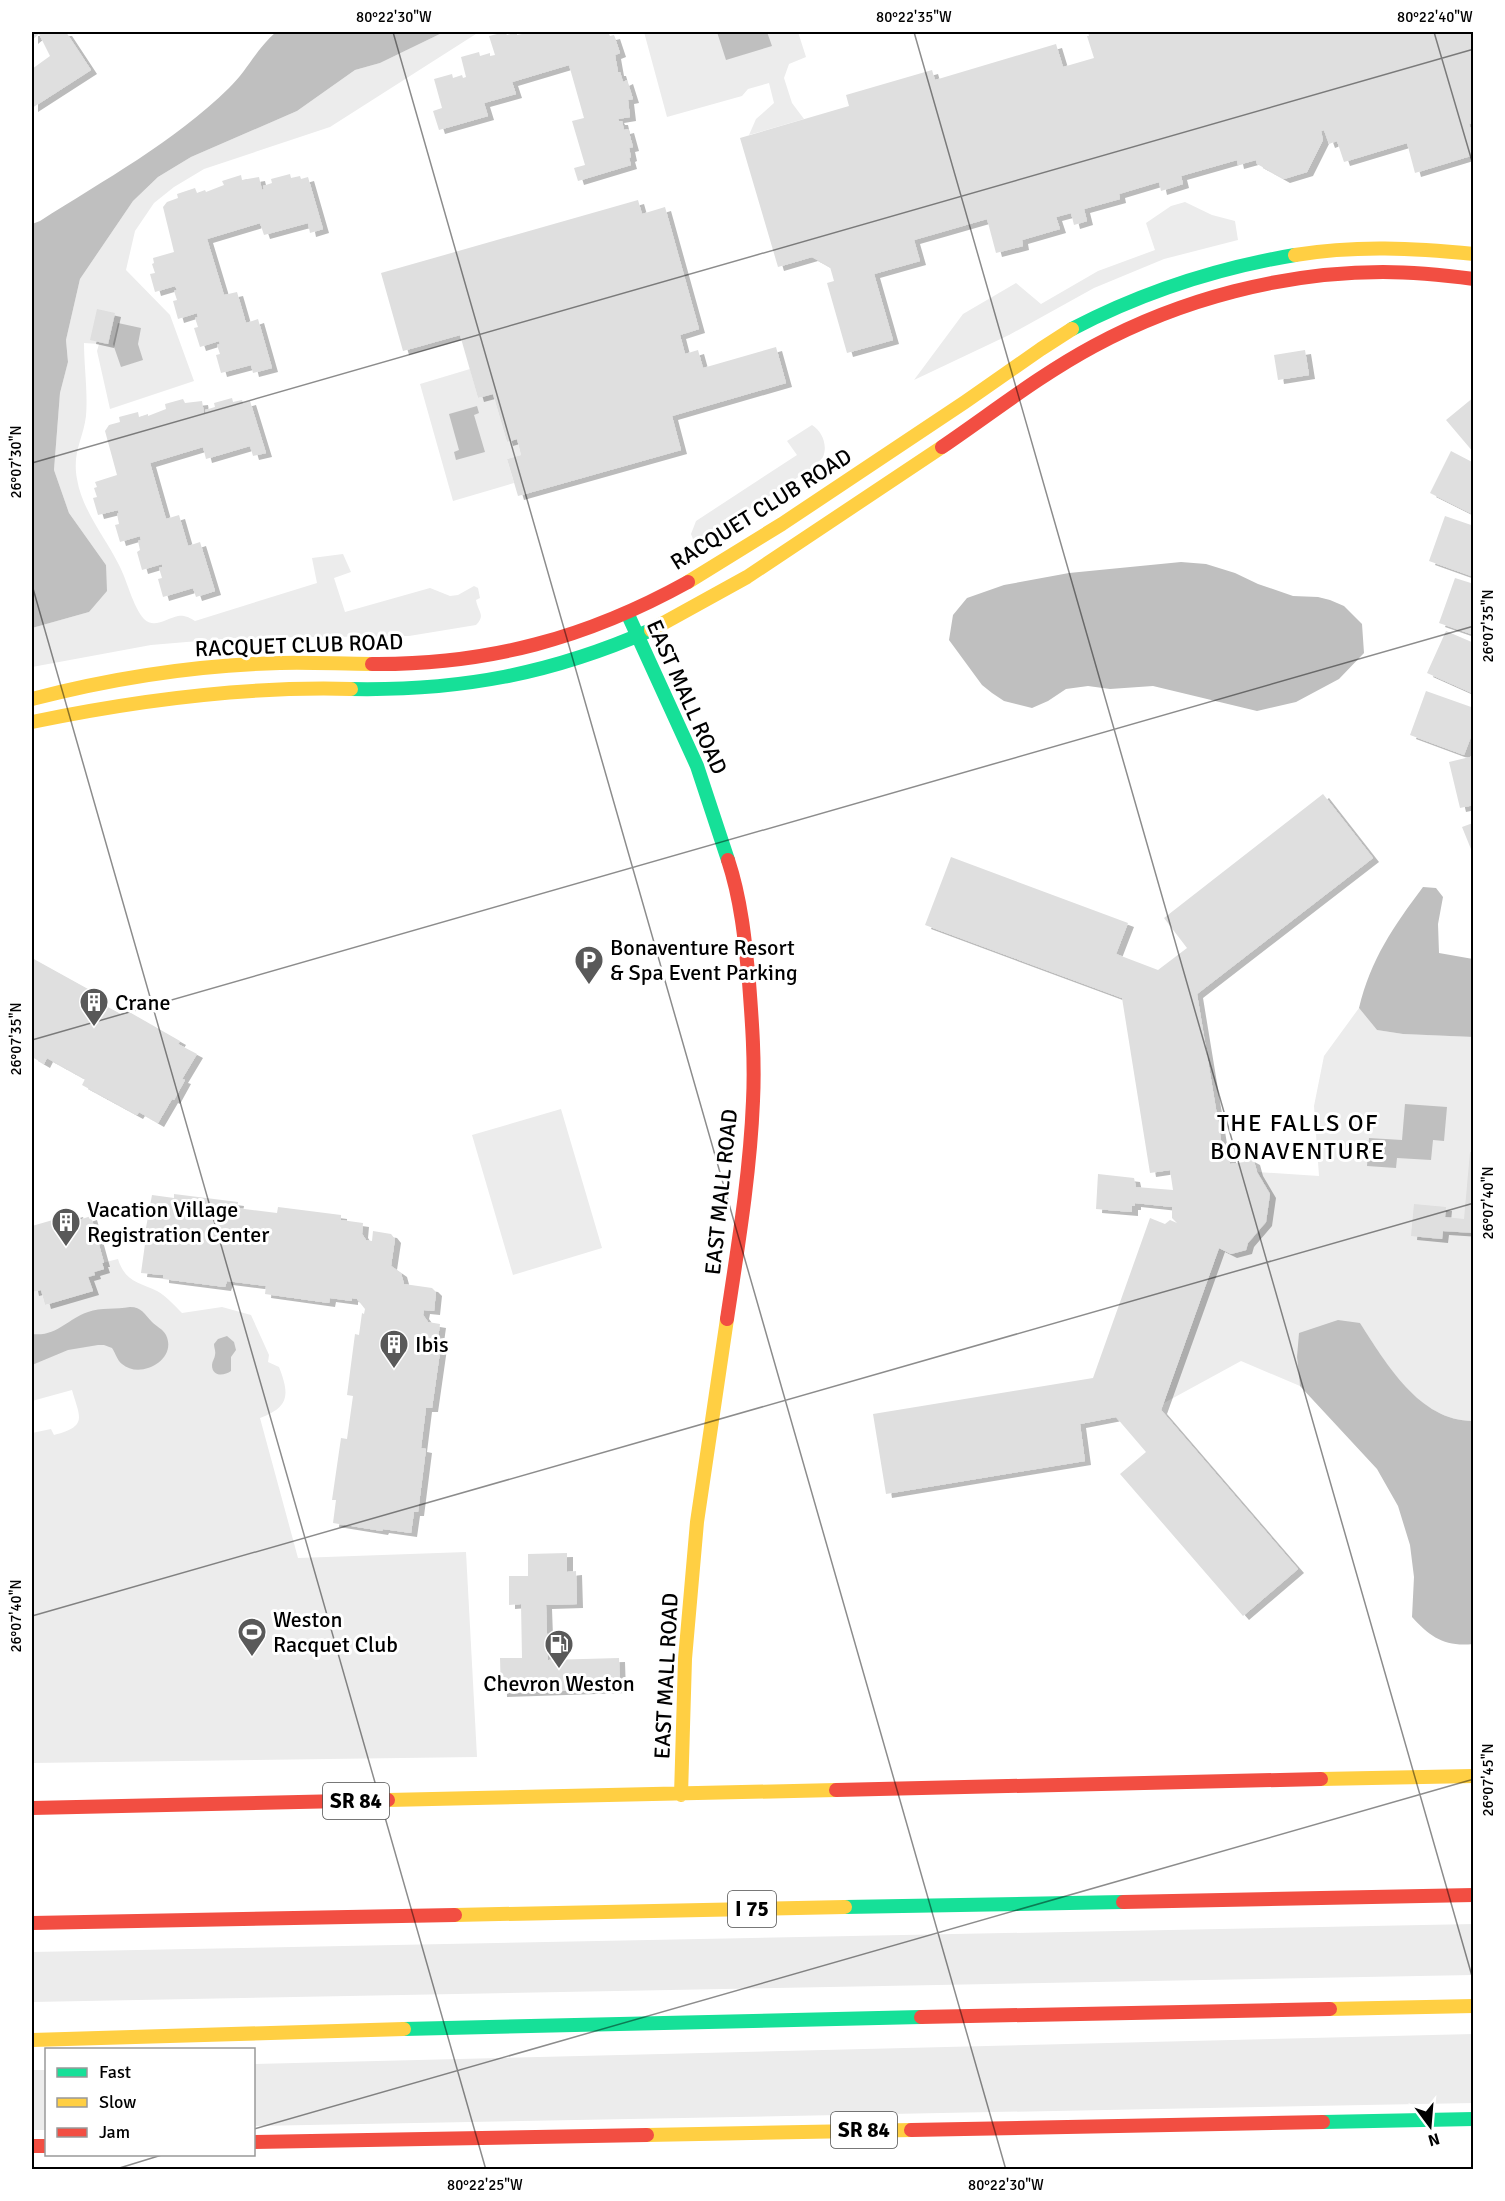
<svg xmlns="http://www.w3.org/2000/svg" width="1505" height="2201" viewBox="0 0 1505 2201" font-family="Signika,sans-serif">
	<defs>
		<filter id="shadow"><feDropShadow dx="6" dy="4" stdDeviation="0" flood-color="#0004"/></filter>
	</defs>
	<rect width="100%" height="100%" fill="#fff"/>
	<path fill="#ececec" d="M444,32H479L330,127L204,169L174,187L154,203L135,231L126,270L170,315L194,381L110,409L97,351L99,344L84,343C84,366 88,393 86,416C83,440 72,452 77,479C82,510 105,537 119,565C127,580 133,607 144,619C154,629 168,618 178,616C185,615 190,618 195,621L317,583L312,558L343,554L351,572L334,578L345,612L430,588L450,596L458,595L474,586L478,588L480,598L476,600C478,612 486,615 476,625L409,636L234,638L151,645L32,667V628L89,612L106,565L69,513L54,470L60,393L68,362L66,340L80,279L133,201L158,177L191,157L297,111L355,70L380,63Z
		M644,32H798L806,57L789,64L784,78L792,103L804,119L749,135L756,119L774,103L769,83L748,89L742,96L667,117Z
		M1185,202L1212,215L1235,221L1238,240L1164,259L1094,288L1009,335L914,380L963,314L1016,283L1041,304L1098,271L1155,250L1146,223L1171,206Z
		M470,369L478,398L493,394L507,442L517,439L521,455L507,459L514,483L453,501L420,384Z
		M812,425C822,431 828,445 823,457C821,460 815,465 812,468L703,540L698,542L693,539L691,534L696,521L797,455L787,441Z
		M1359,1008L1377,1030L1403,1034L1473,1037V1421C1419,1421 1386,1364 1360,1323L1297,1357L1300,1386L1241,1361L1164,1403L1219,1248L1231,1254L1246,1250L1257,1172L1319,1176L1314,1106L1324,1056Z
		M561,1109L602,1248L513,1275L472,1135Z
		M118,1259C125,1282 139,1282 157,1291C166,1296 175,1306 182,1313L222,1307L251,1315L269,1355L268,1362L279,1367C290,1395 289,1407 260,1418L298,1558L466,1552L477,1757L32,1763V1433L51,1429L54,1435C88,1426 80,1418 72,1390L32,1401V1287L33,1292L41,1290L45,1305L93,1291L88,1277L94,1272L104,1269L102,1263Z
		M1474,1924L1473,1975L32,2002V1952Z
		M1473,2034L1474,2103L254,2126V2064Z
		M32,2070H46V2130H32Z"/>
	<path fill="#bfbfbf" d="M276,32H444L380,63L355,70L297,111L191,157L158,177L133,201L80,279L66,340L68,362L60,393L54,470L69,513L106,565L107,591L89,612L32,628V224L40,221C104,180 174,142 229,88C247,71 257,48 276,32Z
		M717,32H767L772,46L726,60Z
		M118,323L141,328L138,344L143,360L121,367L113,344Z
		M477,406L479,413L474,415L485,452L456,460L454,452L459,450L449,414Z
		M1181,562L1206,564L1235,573L1258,584L1293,596L1318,597L1330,600L1344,606L1362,624L1364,653L1339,679L1296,702L1257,711L1153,686L1110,689L1088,686L1066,689L1048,701L1032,708L1004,701L992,693L982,685L949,640L953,615L967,598L1004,585L1069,573Z
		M1423,887L1436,888L1443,897L1438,924L1439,953L1473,959V1037L1403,1034L1377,1030L1359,1008C1371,959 1393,927 1423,887Z
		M1405,1104L1447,1107L1444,1141L1433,1140L1431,1160L1397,1158L1396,1168L1367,1166L1369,1138L1402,1140Z
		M130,1307C142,1307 144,1314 152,1322C157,1327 163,1329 166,1335C178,1360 140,1380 122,1364C117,1360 116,1354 112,1348L104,1345H98L68,1350L32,1365V1334C57,1337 67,1319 88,1312C101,1307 116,1310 130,1307Z
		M1338,1320L1360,1323C1386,1363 1419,1421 1473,1421V1644C1445,1647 1430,1637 1412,1617L1414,1577L1410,1545L1398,1506L1377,1469L1300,1386L1297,1357L1299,1333Z
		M227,1336L234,1342L236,1350L231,1357V1371C224,1376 212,1377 212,1365C212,1361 215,1358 215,1355C216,1351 214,1348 214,1344L218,1339Z"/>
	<path fill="#dfdfdf" filter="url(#shadow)" d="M32,32H66L91,70L32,108V69L50,56L39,34L32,40Z
		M505,32L507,35L517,32V35L522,34V32H608L610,36L614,35L620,53L615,55L618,72H620L623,82L627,80L633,99L628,100L630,117L618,119L619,121H622L624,130L628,129L633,147L629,148L631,157L629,158L631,165L578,181L574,168L585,165L572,121L584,118L569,65L512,82L516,94L484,103L488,116L439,130L433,111L442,108L434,79L452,74L453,78L462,75L463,78L466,77L461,57L479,52L480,56L490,53V56L495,55L489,36Z
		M1088,32H1474V123L1469,124L1474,139V155L1415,173L1407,143L1344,162L1337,141L1329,144L1324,130L1321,131L1323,140L1307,172L1284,179L1257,164L1256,160L1238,165L1237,160L1181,176L1183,184L1161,191L1159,182L1119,194L1120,199L1084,209L1087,221L1074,225L1071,213L1056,217L1060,229L1022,240L1023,246L996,253L987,219L914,240L920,261L874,274L893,340L847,353L827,283L834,281L830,267L812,257L778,267L740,138L849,106L846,95L932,70L935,80L1056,44L1063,67L1094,58L1087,36H1089Z
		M290,174L291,178L300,176L301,179L308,177L323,229L310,233L308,223L264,235L260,223L207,239L224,295L237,292L246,323L258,319L272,368L253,373L251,365L221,373L216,355L220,354L217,345L220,344L219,341L200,347L194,328L198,327L195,318L198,317L197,313L178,319L173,301L177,300L174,291L177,290L175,286L155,292L150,274L155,273L152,264L154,263L153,258L174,252L163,207L167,202L178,198L177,194L195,188L197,193L205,190L206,192L224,185L222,181L241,175L242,180L259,177L262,190L264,189L263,186L272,183L271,179Z
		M638,200L642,214L665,207L699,329L680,335L685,354L698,350L703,368L776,347L786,383L672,416L681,450L518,496L507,459L521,455L517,439L507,442L493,394L478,398L460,335L403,351L381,273Z
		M97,309L115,313L108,344L90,340Z
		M1305,350L1309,375L1278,380L1274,355Z
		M1474,397V453L1446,420Z
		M232,398L233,402L242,400L243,403L250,401L266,453L253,456L250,446L206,459L203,447L150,463L166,519L179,515L188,546L200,542L215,591L196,597L193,588L163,597L158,579L162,578L159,568L162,567V564L142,570L137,552L140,550L138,541L141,540L140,536L120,542L115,525L119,524L117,514L119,513L118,510L98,515L93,498L97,497L94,488L97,487L95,482L117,475L105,431L109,425L120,422L119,417L138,412L139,417L148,414V416L166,409L165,404L183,399L185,403L202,401L204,413H206L205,410L215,407L214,403Z
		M1451,451L1474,463V515L1430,493Z
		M1445,516L1474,526V577L1429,561Z
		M1455,578L1474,584V635L1439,623Z
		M1446,631L1474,643V694L1427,673Z
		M1426,691L1474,708V729L1464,755L1410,735Z
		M1474,756V805L1460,808L1449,762Z
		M1323,794L1373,858L1197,994L1224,1158L1230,1157V1164L1244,1162L1243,1155L1254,1161L1257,1172L1270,1194L1266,1222L1248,1243L1246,1250L1231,1254L1219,1248L1161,1410L1298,1569L1243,1616L1120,1474L1146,1452L1116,1417L1080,1424L1085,1461L886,1494L873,1414L1093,1378L1150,1218L1165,1224L1170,1220L1177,1223L1172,1218V1207L1135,1203V1206H1132V1212L1096,1209L1098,1174L1134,1178L1136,1187L1173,1190L1170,1170L1150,1173L1122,998L925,925L951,857L1128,923L1116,954L1158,970L1187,948L1164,918Z
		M1473,823V854L1462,827Z
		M32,958L88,989L85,995L121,1014L124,1009L180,1041L178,1044L197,1054L182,1079L185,1080L174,1100L172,1099L158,1123L139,1112L137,1115L82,1085L85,1079L47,1058L44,1064L32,1057Z
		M1470,1152H1474V1233L1443,1231L1442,1239L1411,1236L1414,1204L1446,1207L1445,1217L1464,1219Z
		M174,1194L238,1202L237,1208L277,1213L278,1207L341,1215V1220L363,1223L362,1234L366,1240L372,1241L373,1231L391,1234L395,1239L391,1266L401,1273L404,1284L432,1288L436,1292L434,1311L424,1310L423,1315L428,1322L440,1324L437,1345H441L432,1408H426L421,1448L426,1449L418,1512H414L411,1533L383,1529L382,1531L333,1523L336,1500H332L341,1438L347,1439L353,1396L347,1395L355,1334L359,1335L362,1313L364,1314L365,1309L357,1299L352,1298V1301L330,1298L329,1303L265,1294L266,1286L227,1281L225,1287L163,1279V1275L141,1273L145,1244H143L152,1195L174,1198Z
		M77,1213L79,1220L91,1216L104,1263H102L104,1269L94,1272L95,1275L88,1277L93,1291L45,1305L41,1290L33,1292L32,1287V1226Z
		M567,1553V1572L576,1571L577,1604L546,1605L548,1660L619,1658L620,1689L501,1693L500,1658H522L521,1604L509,1605V1576H528V1554Z"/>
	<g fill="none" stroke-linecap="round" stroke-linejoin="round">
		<path stroke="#16e098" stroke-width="14" d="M1072,329C1143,292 1217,268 1295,255
			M629,617L697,766L728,860
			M351,689C460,691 551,674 651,630
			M845,1907L1123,1902
			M404,2029L921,2017
			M1323,2122L1474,2119"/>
		<path stroke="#ffcf43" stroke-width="14" d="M1295,255C1356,245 1414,248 1474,254
			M688,582L782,524L965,402L1041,349L1072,329
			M651,630L747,577L942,447
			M32,699C113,678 196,665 280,663C311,662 341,664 372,664
			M32,722C138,700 243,686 351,689
			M1321,1779L1474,1776
			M681,1795L685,1659L697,1522L727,1319
			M388,1800L836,1790
			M455,1915L845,1907
			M1330,2009L1474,2006
			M32,2040L404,2029
			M647,2135L911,2130"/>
		<path stroke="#f24e42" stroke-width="14" d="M942,447C992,413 1040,375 1094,346C1181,299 1284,272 1383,272C1413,272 1444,275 1474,279
			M372,664C488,665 587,638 688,582
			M727,1319C738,1246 750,1174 753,1101C755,1061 752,1021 749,982C745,940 741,899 728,860
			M836,1790L1321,1779
			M32,1808L388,1800
			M1123,1902L1474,1895
			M32,1923L455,1915
			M921,2017L1330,2009
			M911,2130L1323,2122
			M254,2142L647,2135
			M32,2146H46"/>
	</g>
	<path fill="none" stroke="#000" stroke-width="1.5" stroke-opacity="0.45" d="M393,32L1006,2170M914,32L1474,1983M1434,32L1474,168M32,463L1474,49M32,585L486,2170M32,1040L1474,626M32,1616L1474,1203M254,2129L1474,1779M113,2170L165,2154"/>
	<defs>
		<g id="parking-pin" transform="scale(1.5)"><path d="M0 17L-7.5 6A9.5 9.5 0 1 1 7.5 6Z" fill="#595959" stroke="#fff"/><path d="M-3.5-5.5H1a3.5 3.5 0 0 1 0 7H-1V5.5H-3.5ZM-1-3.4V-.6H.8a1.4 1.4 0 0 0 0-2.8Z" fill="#fff"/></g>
		<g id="building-pin" transform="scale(1.5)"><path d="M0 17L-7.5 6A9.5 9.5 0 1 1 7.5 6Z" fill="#595959" stroke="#fff"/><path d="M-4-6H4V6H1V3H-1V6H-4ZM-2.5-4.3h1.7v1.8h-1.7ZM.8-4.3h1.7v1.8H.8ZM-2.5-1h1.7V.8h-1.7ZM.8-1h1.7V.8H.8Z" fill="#fff"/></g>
		<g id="stadium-pin" transform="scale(1.5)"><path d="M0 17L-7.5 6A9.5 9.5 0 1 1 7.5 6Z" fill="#595959" stroke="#fff"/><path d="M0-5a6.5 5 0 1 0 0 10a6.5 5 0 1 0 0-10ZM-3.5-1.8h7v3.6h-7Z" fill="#fff"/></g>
		<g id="fuel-pin" transform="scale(1.5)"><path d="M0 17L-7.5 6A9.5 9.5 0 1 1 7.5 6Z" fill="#595959" stroke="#fff"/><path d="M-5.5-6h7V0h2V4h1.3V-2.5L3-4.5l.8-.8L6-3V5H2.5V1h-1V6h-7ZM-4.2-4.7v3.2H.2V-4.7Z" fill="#fff"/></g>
	</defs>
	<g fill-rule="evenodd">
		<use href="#parking-pin" x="589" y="960"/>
		<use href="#building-pin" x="94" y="1002"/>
		<use href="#building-pin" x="66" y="1222"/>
		<use href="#building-pin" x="394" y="1344"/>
		<use href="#stadium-pin" x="252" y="1632"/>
		<use href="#fuel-pin" x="559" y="1644"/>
	</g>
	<g text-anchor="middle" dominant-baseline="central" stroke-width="6" stroke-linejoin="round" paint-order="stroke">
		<g fill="#fff" stroke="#4c4c4c" stroke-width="1.5">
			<rect x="323" y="1783" width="66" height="36" rx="4.5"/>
			<rect x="728" y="1891" width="48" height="36" rx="4.5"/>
			<rect x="831" y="2112" width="66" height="36" rx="4.5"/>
		</g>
		<g font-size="21" font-weight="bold" fill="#000">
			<text x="356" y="1801">SR 84</text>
			<text x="752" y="1909">I 75</text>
			<text x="864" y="2130">SR 84</text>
		</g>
		<g font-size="22" fill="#000" stroke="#fff">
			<text transform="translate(761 509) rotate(-32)">RACQUET CLUB ROAD</text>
			<text transform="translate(299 645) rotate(-2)">RACQUET CLUB ROAD</text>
			<text transform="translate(687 697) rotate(66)">EAST MALL ROAD</text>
			<text transform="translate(721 1192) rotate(-84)">EAST MALL ROAD</text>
			<text transform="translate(666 1676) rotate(-87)">EAST MALL ROAD</text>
		</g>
		<g font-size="22" fill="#000" stroke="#fff" text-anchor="start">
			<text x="610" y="947">Bonaventure Resort<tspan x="610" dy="25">&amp; Spa Event Parking</tspan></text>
			<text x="115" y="1002">Crane</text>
			<text x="87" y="1209">Vacation Village<tspan x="87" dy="25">Registration Center</tspan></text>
			<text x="415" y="1344">Ibis</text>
			<text x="273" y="1619">Weston<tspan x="273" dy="25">Racquet Club</tspan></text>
			<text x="559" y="1683" text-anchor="middle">Chevron Weston</text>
		</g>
		<g font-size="24" letter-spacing="1.5" fill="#000" stroke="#fff">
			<text x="1298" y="1123">THE FALLS OF<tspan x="1298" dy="28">BONAVENTURE</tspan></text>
		</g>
	</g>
	<rect width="1505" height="2201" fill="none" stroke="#ffffff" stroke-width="66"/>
	<rect x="45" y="2048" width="210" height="108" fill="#ffffff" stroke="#999999" stroke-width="1.5"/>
	<rect x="57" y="2068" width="30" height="9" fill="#16e098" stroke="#999999" stroke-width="1.5"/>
	<text x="99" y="2078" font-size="18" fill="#000000">Fast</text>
	<rect x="57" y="2098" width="30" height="9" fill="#ffcf43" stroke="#999999" stroke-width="1.5"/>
	<text x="99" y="2108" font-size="18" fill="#000000">Slow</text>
	<rect x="57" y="2128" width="30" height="9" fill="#f24e42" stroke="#999999" stroke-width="1.5"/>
	<text x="99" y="2138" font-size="18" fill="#000000">Jam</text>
	<g transform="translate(1430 2126) rotate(164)" stroke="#ffffff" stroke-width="4.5" paint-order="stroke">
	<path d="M0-4.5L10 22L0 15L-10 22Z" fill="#000000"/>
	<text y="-9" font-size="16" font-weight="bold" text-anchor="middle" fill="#000000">N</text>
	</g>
	<rect x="33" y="33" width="1439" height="2135" fill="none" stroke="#000" stroke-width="2"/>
	<g font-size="15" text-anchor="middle" fill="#000">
		<text x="394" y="22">80°22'30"W</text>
		<text x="914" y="22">80°22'35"W</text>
		<text x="1435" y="22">80°22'40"W</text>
		<text transform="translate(16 462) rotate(-90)" y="5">26°07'30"N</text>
		<text transform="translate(1488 626) rotate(-90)" y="5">26°07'35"N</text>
		<text transform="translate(16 1039) rotate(-90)" y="5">26°07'35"N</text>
		<text transform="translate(1488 1203) rotate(-90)" y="5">26°07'40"N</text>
		<text transform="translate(16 1616) rotate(-90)" y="5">26°07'40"N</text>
		<text transform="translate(1488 1780) rotate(-90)" y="5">26°07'45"N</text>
		<text x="485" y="2190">80°22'25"W</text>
		<text x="1006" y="2190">80°22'30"W</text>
	</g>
</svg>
